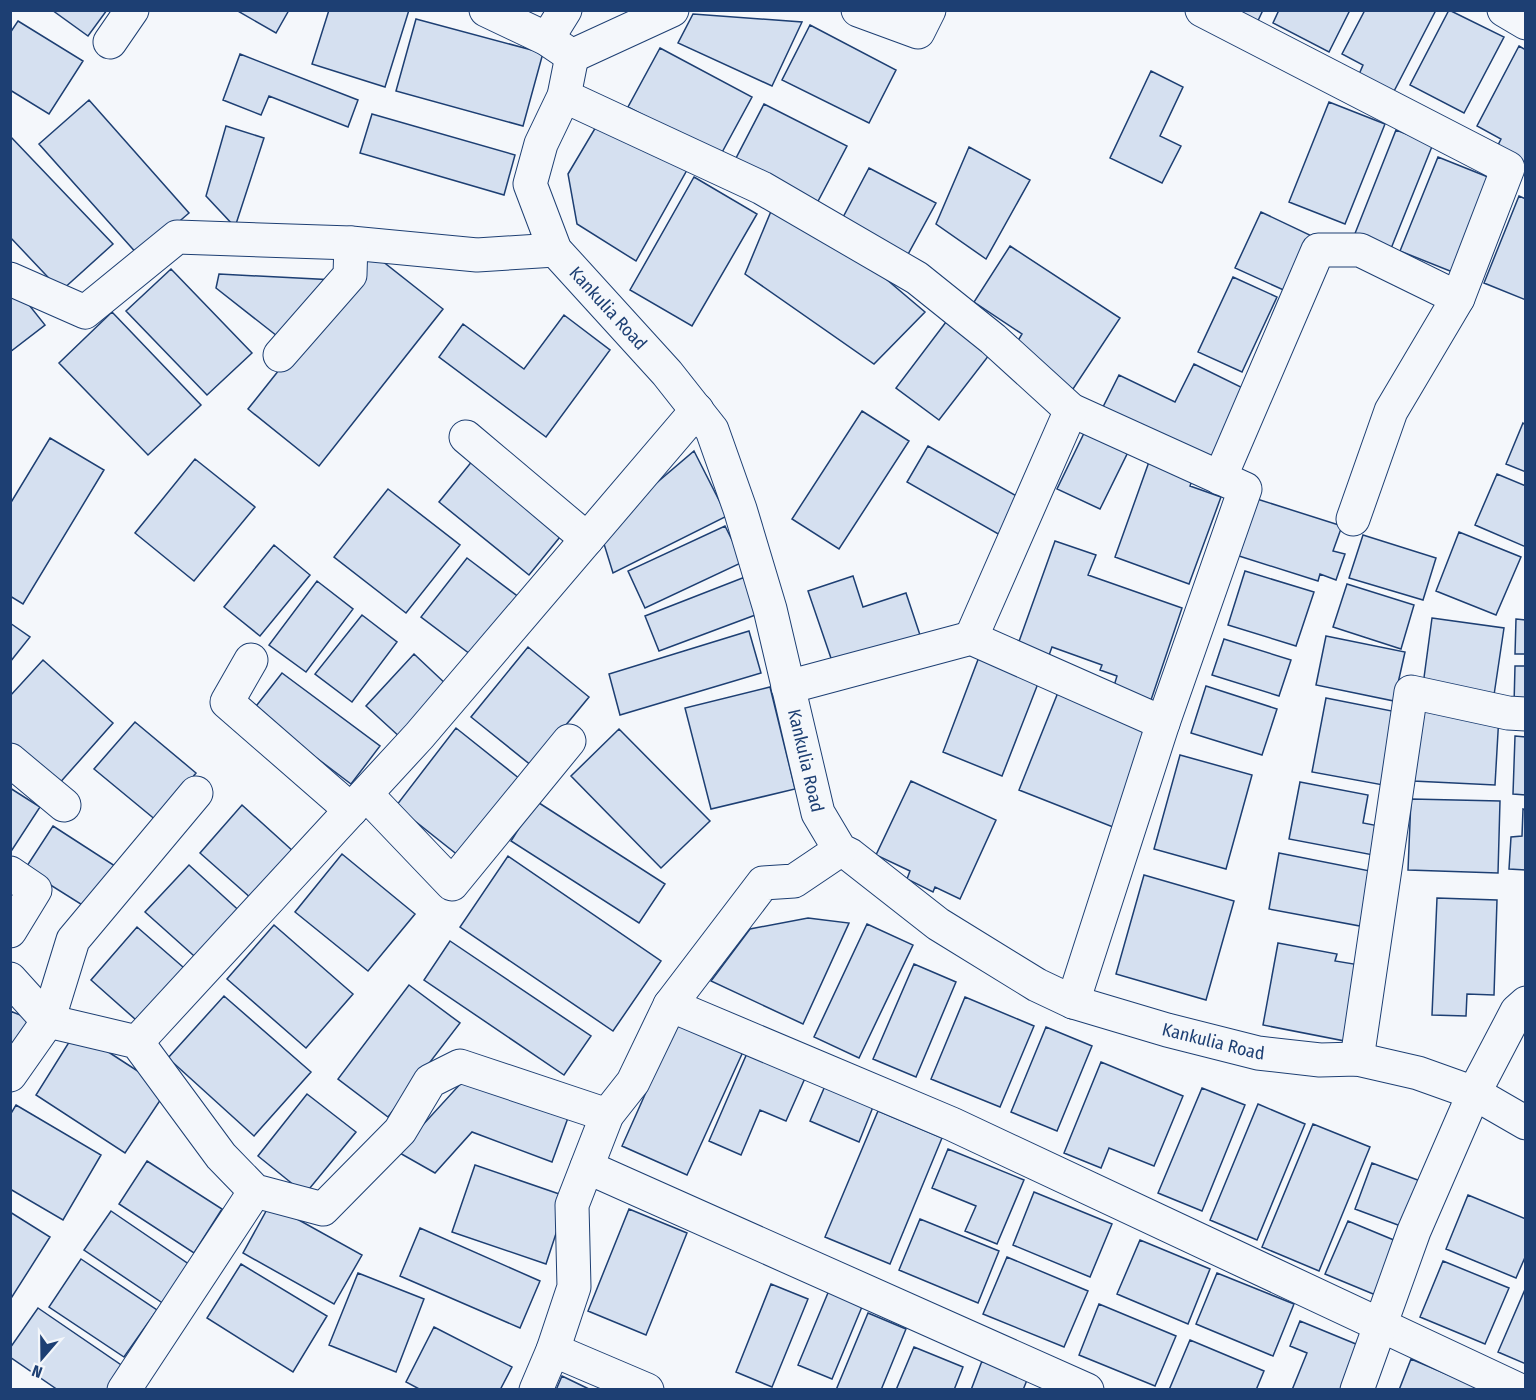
<svg xmlns="http://www.w3.org/2000/svg" width="1536" height="1400" viewBox="0 0 1536 1400" font-family="'Fira Sans Condensed',sans-serif">
	<rect width="100%" height="100%" fill="#f4f7fb"/>
	<path fill="#d5e0f0" stroke="#1d3f73" stroke-width="1.5" d="M52,10H107L88,36Z
		M236,10H289L276,33Z
		M329,10H409L385,87L312,64Z
		M1223,10H1263L1255,27Z
		M1279,10H1350L1329,52L1273,23Z
		M1365,10H1436L1391,97L1357,79L1363,65L1342,54Z
		M1449,10L1504,37L1464,113L1410,85Z
		M693,14L802,22L772,86L678,43Z
		M416,19L543,53L523,126L396,91Z
		M18,21L83,61L49,114L10,90V33Z
		M810,25L896,70L869,123L782,80Z
		M1519,46L1526,50V164L1496,149L1501,139L1477,126Z
		M660,48L752,97L720,156L628,107Z
		M240,54L358,100L348,127L269,96L261,115L223,100Z
		M1151,71L1183,87L1160,136L1181,146L1162,183L1110,158Z
		M89,100L189,213L139,256L39,144Z
		M1329,102L1385,124L1345,224L1289,202Z
		M764,104L847,146L816,205L733,164Z
		M372,114L515,155L504,195L360,153Z
		M600,120L687,170L636,261L577,224L568,174Z
		M226,126L264,138L235,227L206,196Z
		M1396,130L1433,144L1390,251L1354,236Z
		M10,136L113,244L61,291L10,237Z
		M969,147L1030,180L986,259L936,224Z
		M1438,157L1498,181L1460,275L1400,251Z
		M869,168L936,203L906,258L840,223Z
		M694,177L757,214L692,326L630,290Z
		M1519,196L1526,199V300L1484,283Z
		M774,204L853,251L925,312L874,364L745,274Z
		M1261,212L1314,237L1288,292L1235,268Z
		M1010,246L1120,318L1073,389L1013,349L1022,334L974,302Z
		M372,253L443,309L319,466L248,409Z
		M171,269L252,353L207,395L126,311Z
		M219,274L335,280L286,343L216,288Z
		M1233,277L1277,297L1242,372L1198,352Z
		M10,281L45,325L10,352Z
		M112,312L201,405L148,455L59,363Z
		M564,315L610,350L546,437L439,357L463,324L524,369Z
		M949,318L993,350L939,420L896,388Z
		M1194,364L1251,392L1214,470L1099,415L1119,375L1175,402Z
		M862,411L909,441L839,549L792,519Z
		M1523,423L1526,425V472L1506,464Z
		M1088,425L1131,446L1100,509L1057,489Z
		M50,438L104,470L23,604L10,596V504Z
		M928,446L1020,498L1000,535L907,482Z
		M694,451L727,516L613,573L600,531Z
		M195,459L255,507L194,581L135,533Z
		M1150,459L1194,475L1190,486L1221,497L1189,584L1115,557Z
		M473,460L564,532L529,575L439,502Z
		M1497,474L1526,486V547L1475,525Z
		M388,489L460,545L406,613L334,557Z
		M1257,499L1342,526L1333,551L1345,554L1336,580L1320,574L1318,581L1239,556Z
		M725,526L743,562L645,608L628,571Z
		M1459,532L1521,557L1496,615L1436,591Z
		M1363,535L1436,558L1423,600L1349,578Z
		M1055,541L1096,555L1088,575L1182,608L1151,700L1114,686L1117,676L1100,670L1102,665L1052,647L1048,658L1017,647Z
		M274,545L310,575L260,636L224,607Z
		M467,558L520,598L474,657L421,617Z
		M1245,571L1314,592L1296,646L1228,625Z
		M853,576L863,607L906,593L920,635L833,664L808,591Z
		M745,577L758,614L659,651L645,616Z
		M317,581L353,609L306,672L269,645Z
		M1347,584L1414,605L1401,649L1333,627Z
		M362,615L397,642L352,702L315,674Z
		M1432,618L1504,628L1494,695L1423,685Z
		M1516,619L1526,620V654H1515Z
		M10,623L30,637L10,662Z
		M749,631L761,673L620,715L609,674Z
		M1326,636L1405,652L1394,701L1316,685Z
		M1224,639L1291,660L1279,696L1212,675Z
		M528,647L589,697L532,766L471,717Z
		M414,654L448,686L401,738L366,706Z
		M979,657L1039,681L1002,776L943,752Z
		M43,660L113,723L57,786L10,744V696Z
		M1515,666H1526V706L1514,705Z
		M282,673L380,746L351,784L253,710Z
		M1206,686L1277,709L1262,755L1191,733Z
		M770,687L795,789L711,809L685,708Z
		M1059,690L1152,727L1113,827L1019,790Z
		M1326,698L1397,712L1383,785L1312,772Z
		M1417,711L1499,715L1495,785L1413,781Z
		M135,722L196,773L157,821L94,769Z
		M456,728L520,779L459,856L396,806Z
		M619,729L710,821L661,868L571,776Z
		M1515,736L1526,737V795L1513,794Z
		M1180,755L1252,775L1226,869L1154,849Z
		M911,781L996,820L960,899L935,887L933,892L907,879L910,871L876,855Z
		M1300,782L1368,795L1363,823L1379,826L1373,855L1289,839Z
		M10,788L40,807L10,853Z
		M1411,799L1500,801L1498,873L1408,870Z
		M536,801L665,884L639,923L511,841Z
		M242,805L294,852L252,899L200,853Z
		M1523,809L1526,810V870L1509,869L1511,837L1522,836Z
		M53,826L115,866L87,908L25,869Z
		M1279,853L1370,871L1360,926L1269,909Z
		M342,854L415,914L368,971L295,912Z
		M508,856L661,961L613,1031L460,927Z
		M189,865L245,916L202,963L145,912Z
		M1144,875L1234,901L1206,1000L1116,974Z
		M1437,898L1497,900L1494,995L1467,994L1466,1016L1432,1015Z
		M808,918L849,923L803,1024L711,981L750,929Z
		M867,924L913,945L859,1058L814,1037Z
		M274,925L353,994L306,1048L227,979Z
		M137,927L191,974L144,1027L91,980Z
		M450,941L591,1036L564,1075L424,980Z
		M1278,943L1337,954L1335,961L1360,965L1345,1041L1263,1025Z
		M914,964L956,982L916,1077L873,1059Z
		M409,985L460,1023L388,1117L338,1079Z
		M224,996L311,1072L254,1136L168,1058Z
		M965,997L1034,1026L1000,1107L931,1079Z
		M10,1011L38,1022L10,1061Z
		M681,1014L747,1043L687,1175L622,1146Z
		M1046,1027L1092,1046L1057,1131L1011,1112Z
		M76,1031L167,1090L125,1153L36,1095Z
		M748,1051L806,1076L786,1121L760,1110L741,1155L709,1141Z
		M1101,1062L1183,1096L1154,1166L1109,1148L1101,1168L1064,1153Z
		M463,1081L569,1115L552,1162L472,1132L435,1173L398,1152Z
		M825,1086L873,1107L859,1142L810,1121Z
		M1202,1088L1245,1105L1202,1211L1158,1193Z
		M307,1094L356,1132L305,1194L258,1156Z
		M1258,1104L1305,1124L1257,1240L1210,1220Z
		M16,1105L101,1155L63,1220L10,1189V1115Z
		M878,1111L942,1138L890,1264L825,1237Z
		M1313,1124L1370,1147L1319,1271L1262,1247Z
		M948,1149L1024,1180L997,1244L965,1231L976,1206L932,1188Z
		M147,1161L222,1209L194,1253L119,1204Z
		M1372,1163L1423,1182L1406,1228L1355,1209Z
		M475,1165L568,1197L546,1264L452,1232Z
		M1034,1192L1112,1224L1090,1277L1013,1245Z
		M1468,1195L1526,1219V1255L1516,1278L1446,1249Z
		M270,1204L362,1255L334,1304L243,1253Z
		M629,1209L687,1233L646,1335L588,1311Z
		M111,1211L193,1267L167,1306L84,1250Z
		M10,1212L50,1237L10,1300Z
		M920,1219L999,1251L978,1303L899,1270Z
		M1348,1221L1401,1243L1378,1296L1325,1274Z
		M420,1228L540,1281L520,1328L400,1276Z
		M1140,1240L1210,1269L1188,1324L1117,1294Z
		M1007,1257L1088,1291L1064,1347L983,1314Z
		M81,1259L157,1310L124,1357L49,1307Z
		M1443,1261L1509,1288L1485,1344L1420,1317Z
		M241,1264L327,1316L293,1372L207,1318Z
		M358,1273L424,1299L396,1372L329,1345Z
		M1217,1273L1294,1304L1273,1356L1196,1324Z
		M771,1284L808,1299L772,1387L736,1372Z
		M1526,1287V1364L1498,1352Z
		M830,1288L864,1302L832,1379L798,1365Z
		M1099,1304L1176,1336L1155,1386L1079,1355Z
		M38,1308L127,1369L113,1390H58L10,1357V1348Z
		M868,1313L906,1329L881,1390H836Z
		M1300,1321L1368,1349L1351,1390H1292L1307,1353L1290,1346Z
		M434,1327L512,1367L500,1390H421L406,1382Z
		M1190,1340L1264,1371L1256,1390H1169Z
		M914,1347L963,1367L954,1390H896Z
		M1411,1359L1484,1390H1399Z
		M982,1361L1027,1380L1023,1390H971Z
		M562,1376L591,1390H556Z"/>
	<g fill="none" stroke-linecap="round" stroke-linejoin="round">
		<g stroke="#1d3f73" stroke-width="35">
			<g id="minor">
				<path d="M486,10L547,39L572,56"/>
				<path d="M858,10L918,32L929,10"/>
				<path d="M1202,10L1508,168L1458,298L1391,411L1353,519"/>
				<path d="M1504,10L1526,23"/>
				<path d="M547,39L565,10"/>
				<path d="M110,42L132,10"/>
				<path id="s1" d="M572,56L564,96L541,144L530,184L555,250L667,373L712,430L740,509L770,609L818,813L840,850L850,855L938,924L1037,985L1073,1002L1167,1030L1258,1053L1320,1060L1357,1059L1418,1073L1474,1093L1526,1123"/>
				<path d="M572,56L672,10"/>
				<path d="M564,96L762,188L917,278L993,339L1071,410L1245,489L1163,723L1073,1002"/>
				<path d="M10,279L85,312L177,237L351,243L477,255L555,250"/>
				<path d="M280,355L350,275L351,243"/>
				<path d="M466,437L587,539"/>
				<path d="M1220,478L1318,250H1360L1458,298"/>
				<path d="M971,638L1071,410"/>
				<path d="M251,660L227,702L351,810"/>
				<path d="M788,687L971,638L1163,723"/>
				<path d="M10,760L64,805"/>
				<path d="M366,794L452,884L569,741"/>
				<path d="M10,873L35,890L10,931"/>
				<path d="M10,979L48,1021L137,1042L221,1156L255,1191L323,1209L400,1131L430,1081L460,1066L607,1115"/>
				<path d="M670,1005L952,1124L1519,1390"/>
				<path d="M137,1042L419,736L697,410"/>
				<path d="M1357,1059L1411,692L1508,713L1526,714"/>
				<path d="M10,1075L48,1021L73,940L196,793"/>
				<path d="M587,1167L1087,1390"/>
				<path d="M553,1350L647,1390"/>
				<path d="M124,1390L255,1191"/>
				<path d="M536,1390L553,1350L574,1287L572,1205L607,1115L633,1082L670,1005L763,883L794,881L840,850"/>
				<path d="M1357,1390L1414,1231L1474,1093L1517,1011L1526,1003"/>
			</g>
		</g>
		<use href="#minor" stroke="#f4f7fb" stroke-width="33"/>
	</g>
	<g text-anchor="middle" dominant-baseline="central" stroke-width="4.5" stroke-linejoin="round" paint-order="stroke">
		<g font-size="18" fill="#1d3f73" stroke="#f4f7fb">
			<text stroke="none"><textPath href="#s1" startOffset="285">Kankulia Road</textPath></text>
			<text stroke="none"><textPath href="#s1" startOffset="789">Kankulia Road</textPath></text>
			<text stroke="none"><textPath href="#s1" startOffset="1311">Kankulia Road</textPath></text>
		</g>
	</g>
	<rect width="1536" height="1400" fill="none" stroke="#1d3f73" stroke-width="24"/>
	<g transform="translate(42 1358) rotate(200)" stroke="#f4f7fb" stroke-width="4.5" paint-order="stroke">
	<path d="M0-4.5L10 22L0 15L-10 22Z" fill="#1d3f73"/>
	<text y="-9" font-size="16" font-weight="bold" text-anchor="middle" fill="#1d3f73">N</text>
	</g>
</svg>
